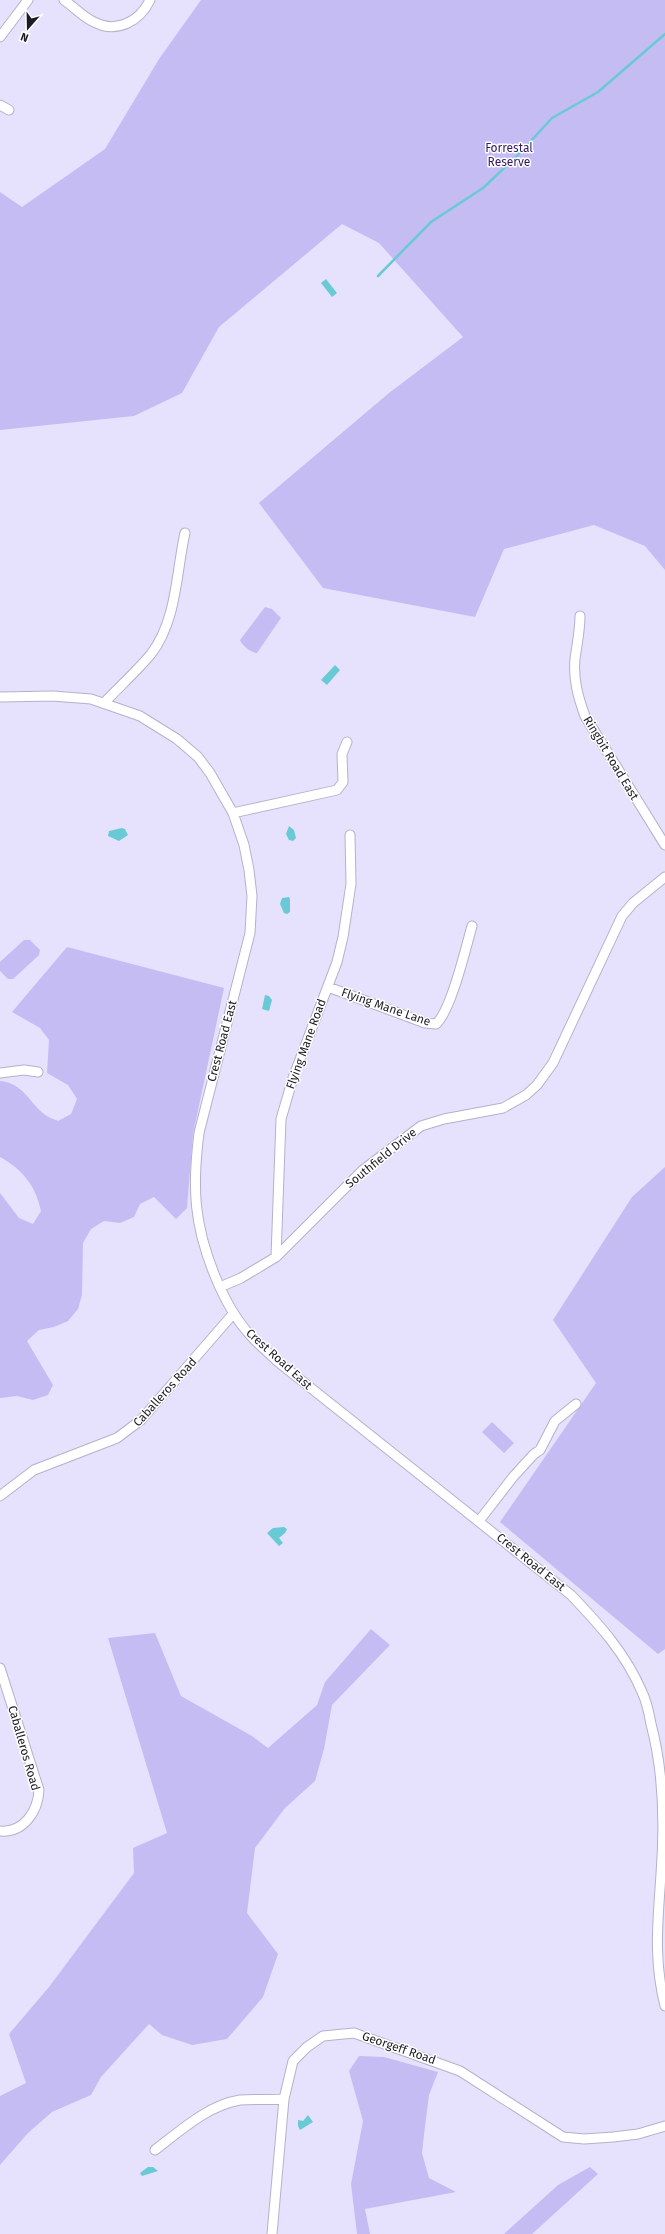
<svg xmlns="http://www.w3.org/2000/svg" width="665" height="2234" viewBox="0 0 665 2234" font-family="'Fira Sans',sans-serif">
	<rect width="100%" height="100%" fill="#e6e2fd"/>
	<path fill="#c6bcf4" d="M201,0H665V570L645,546L594,525L504,549L475,617L323,588L259,503L389,393L463,337L379,243L342,224L219,327L182,393L134,416L0,430V192L22,207L105,149L159,59Z
		M265,607L272,609L281,618L257,653C252,653 242,646 240,640Z
		M24,940H30L40,950L39,955L13,979H8L0,971V962Z
		M67,947L224,988L193,1134L187,1208L176,1219L154,1197L140,1204L134,1217L120,1223L104,1221L91,1229L83,1243L82,1295L78,1309L68,1321L54,1327L39,1330L27,1341L53,1385L48,1395L33,1400L17,1396L0,1398V1193L19,1218L33,1224L41,1211C36,1186 22,1169 0,1157V1081C23,1083 28,1101 44,1114C47,1117 54,1119 58,1121L71,1114L77,1099L68,1085L47,1073L49,1040L40,1028L12,1012Z
		M665,1167V1649L658,1654L500,1522L596,1383L553,1320L632,1197Z
		M492,1422L514,1443L504,1453L482,1432Z
		M371,1629L390,1645L332,1705L324,1749L315,1781L285,1808L255,1848L247,1913L278,1954L263,1997L227,2039L192,2045L162,2035L149,2024L101,2077L91,2095L52,2112L28,2133L0,2165V2096L26,2083L9,2034L49,1987L134,1873L133,1848L167,1833L108,1638L155,1633L181,1696L252,1736L268,1748L317,1705L325,1682Z
		M359,2056L384,2057L438,2072L429,2095L425,2126L422,2153L429,2178L456,2192L365,2209L370,2234H357L351,2184L363,2121L349,2071Z
		M590,2167L598,2174L532,2234H504L558,2185Z"/>
	<path fill="#69cad5" d="M326,279L337,293L332,297L321,283Z
		M335,665L340,670L327,685L321,680Z
		M289,826L294,830L296,838L293,841L289,840L286,834Z
		M122,828L125,829L128,835L119,841L108,836L109,831Z
		M289,897L290,899V912L287,914L284,913L280,904L282,898Z
		M265,995L269,996L272,1000L269,1011L262,1009Z
		M284,1527L287,1529L285,1533L279,1538L283,1543L279,1546L267,1533L273,1528Z
		M308,2115L313,2122L300,2130L298,2126V2120L303,2121Z
		M148,2167H153L158,2171L142,2176L140,2173Z"/>
	<g fill="none" stroke-linecap="round" stroke-linejoin="round">
		<path stroke="#69cad5" stroke-width="2.5" d="M378,276L431,222L483,188L518,155L552,118L598,92L665,34"/>
		<g stroke="#b5b1cb" stroke-width="11">
			<path id="minor" d="M64,0C74,7 83,17 94,22C117,34 140,21 150,0
				M0,37L28,0
				M0,105L9,110
				M580,616C580,630 577,644 575,659C573,679 578,697 585,716L665,845
				M0,697L53,696L91,699L140,716L177,739L198,757L210,773L233,813L244,845L249,870L252,896L250,933L199,1133C192,1188 194,1225 215,1276C224,1298 235,1319 251,1336C259,1345 269,1353 277,1361L571,1595C599,1624 626,1654 642,1692C647,1702 649,1713 651,1724C664,1773 665,1822 661,1874C658,1921 653,1958 665,2006
				M104,703C119,687 137,671 151,654C177,620 176,573 185,533
				M233,813L337,790L343,782L342,754L347,742
				M328,987L425,1023L436,1024C451,1011 466,947 472,926
				M0,1073L24,1070L38,1072
				M276,1257L281,1119L293,1078L337,962L343,937L351,884L350,835
				M220,1287L241,1278L276,1257L363,1170L421,1126L444,1119L503,1108L526,1095L537,1085L553,1063L622,916L633,903L665,877
				M0,1496L34,1470L117,1438L141,1420L233,1314
				M479,1521L513,1477L534,1454L540,1450L555,1421L576,1404
				M0,1668L39,1790C38,1811 24,1833 0,1831
				M155,2150C180,2131 208,2105 240,2100C254,2099 270,2100 284,2099
				M272,2234L284,2099L293,2061L307,2047L323,2036L354,2033L460,2071L563,2137L584,2139L613,2137L638,2134L665,2126"/>
		</g>
		<use href="#minor" stroke="#fff" stroke-width="9"/>
	</g>
	<g text-anchor="middle" dominant-baseline="central" stroke-width="3" stroke-linejoin="round" paint-order="stroke">
		<g font-size="12" fill="#321a64" stroke="#fff">
			<text x="509" y="148">Forrestal<tspan x="509" dy="14">Reserve</tspan></text>
		</g>
		<g font-size="12" fill="#1d1b25" stroke="#fff">
			<text transform="translate(611 758) rotate(59)">Ringbit Road East</text>
			<text transform="translate(386 1007) rotate(19)">Flying Mane Lane</text>
			<text transform="translate(222 1041) rotate(-75)">Crest Road East</text>
			<text transform="translate(306 1044) rotate(-70)">Flying Mane Road</text>
			<text transform="translate(381 1158) rotate(-39)">Southfield Drive</text>
			<text transform="translate(279 1359) rotate(42)">Crest Road East</text>
			<text transform="translate(165 1392) rotate(-48)">Caballeros Road</text>
			<text transform="translate(531 1562) rotate(39)">Crest Road East</text>
			<text transform="translate(24 1748) rotate(74)">Caballeros Road</text>
			<text transform="translate(399 2048) rotate(19)">Georgeff Road</text>
		</g>
	</g>
	<g transform="translate(28 28) rotate(200)" stroke="#ffffff" stroke-width="3" paint-order="stroke">
	<path d="M0-3L7 15L0 10L-7 15Z" fill="#1d1b25"/>
	<text y="-6" font-size="11" font-weight="bold" text-anchor="middle" fill="#1d1b25">N</text>
	</g>
</svg>
